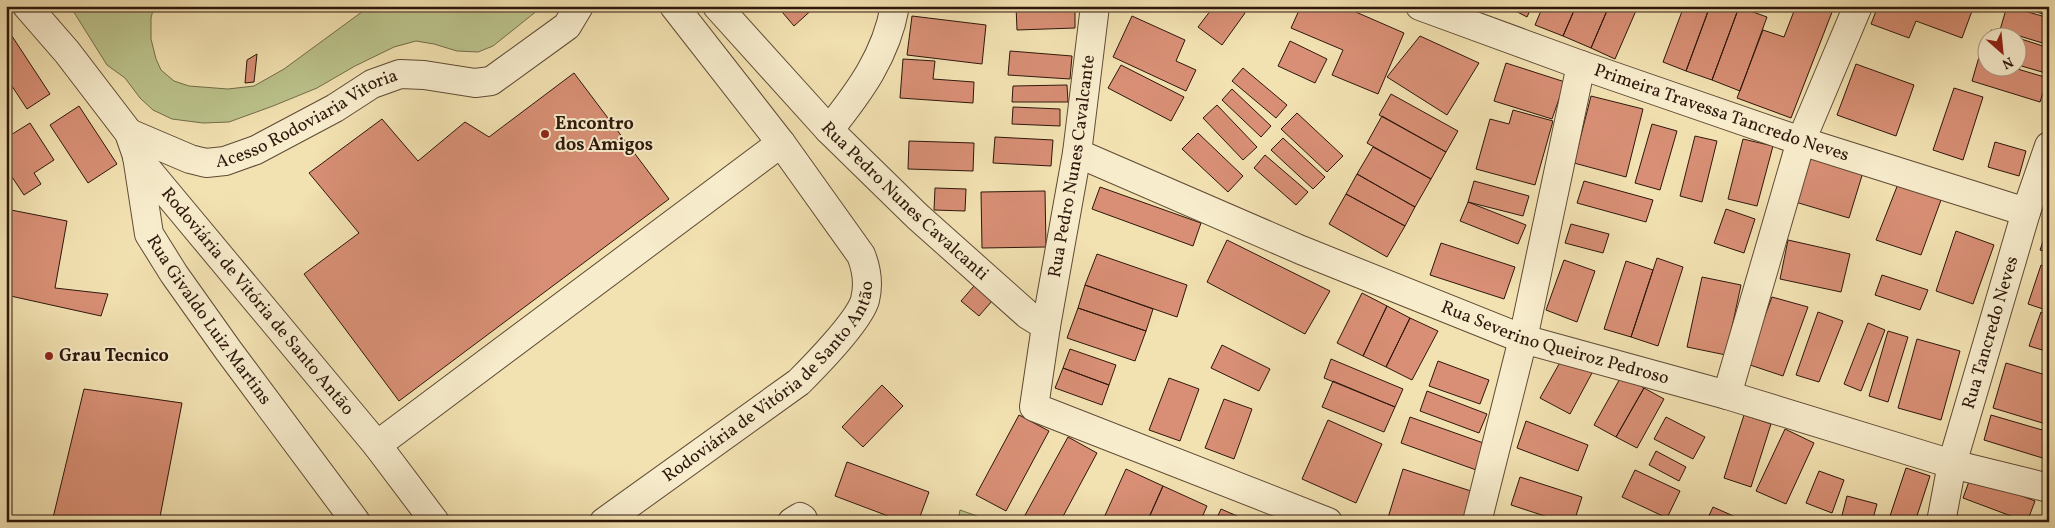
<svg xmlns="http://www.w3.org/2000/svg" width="2055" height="528" viewBox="0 0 2055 528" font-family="Vollkorn,serif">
	<rect width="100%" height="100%" fill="#f2e1b1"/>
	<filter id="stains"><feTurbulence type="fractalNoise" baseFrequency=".004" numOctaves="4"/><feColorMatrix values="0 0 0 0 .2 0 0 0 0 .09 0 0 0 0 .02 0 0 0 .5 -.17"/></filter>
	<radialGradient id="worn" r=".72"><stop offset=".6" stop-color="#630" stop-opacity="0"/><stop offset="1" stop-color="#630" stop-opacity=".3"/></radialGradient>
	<path fill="#bbc28b" stroke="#746c4b" d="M70,6H154L151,18V39L156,59L161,70L174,81L189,86L228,89L254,86L284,69L370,6H543L493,46L478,52L457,51L434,44L416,41L394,47L355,66L317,88L273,106L229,122L203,123L172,119L153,110L140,98L125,78L107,65Z
		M960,510L994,522H958Z"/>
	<path fill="#d88f75" stroke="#2e170b" d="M777,6H816L794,26Z
		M1016,6H1075V28L1017,30Z
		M1214,6H1236L1245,13L1222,45L1198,27Z
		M1301,6H1342L1404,33L1378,94L1332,75L1343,50L1291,28Z
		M1506,6H1532L1527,17Z
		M1543,6H1576L1563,36L1535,25Z
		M1576,6H1609L1591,48L1563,36Z
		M1609,6H1638L1615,59L1591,48Z
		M1684,6H1710L1686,71L1663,62Z
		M1710,6L1739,7L1712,80L1686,71Z
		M1796,6L1834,7L1791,118L1737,98L1763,30L1784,37Z
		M1878,6H1960L1972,11L1962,38L1916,21L1909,38L1871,24Z
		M2007,6L2049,18V45L2000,30Z
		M2018,6H2049V16Z
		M1739,7L1767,17L1740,91L1712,80Z
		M912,16L986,25L982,64L907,55Z
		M1132,16L1185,40L1176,61L1196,70L1186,91L1113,57Z
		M8,30L50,94L27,109L6,77V31Z
		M1991,30L2016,38H1989Z
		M1420,36L1479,63L1447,115L1387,77Z
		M2018,38L2049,48V74L2018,65Z
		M1290,41L1327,59L1315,83L1278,66Z
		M1010,51L1072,56L1070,79L1008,75Z
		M257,54L254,82L245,83L247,60Z
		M1979,57L1988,59V68H2014L2048,78L2040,102L1972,81Z
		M903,59L935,61L933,79L974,82L973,103L900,98Z
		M1506,63L1565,82L1552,119L1494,101Z
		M1856,64L1914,85L1896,136L1837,115Z
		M1121,65L1184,97L1171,121L1108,88Z
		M1243,68L1287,105L1276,118L1232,81Z
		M574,73L669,199L399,401L304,274L359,233L309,173L382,119L418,161L465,122L489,137Z
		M1067,85L1068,102H1012L1013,86Z
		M1954,88L1983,97L1963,160L1933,150Z
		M1232,89L1271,126L1261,137L1222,100Z
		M1391,94L1458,131L1446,152L1379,115Z
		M1591,96L1643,109L1626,177L1574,163Z
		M1217,105L1257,147L1243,160L1203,118Z
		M79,106L117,164L88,183L50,125Z
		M1013,107L1060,109V126L1012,124Z
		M1513,110L1553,121L1535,185L1476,169L1490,119L1509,124Z
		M1297,113L1343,156L1327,172L1281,129Z
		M1382,116L1446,152L1431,179L1367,143Z
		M30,123L54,160L34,173L41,184L24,195L6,168V138Z
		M1652,124L1677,131L1660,190L1635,183Z
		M1198,133L1243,176L1228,192L1182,149Z
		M1695,136L1717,141L1702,202L1680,196Z
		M995,137L1053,140L1051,166L993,163Z
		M1283,138L1325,177L1313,189L1271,150Z
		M1743,139L1773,146L1757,206L1728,199Z
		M909,141L974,143L973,171L908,169Z
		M1995,142L2026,151L2019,176L1988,167Z
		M1373,147L1431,179L1415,207L1357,174Z
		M1807,152L1864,169L1849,218L1792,201Z
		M1265,155L1308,192L1296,205L1254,168Z
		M1357,174L1415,207L1405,226L1346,194Z
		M1474,181L1529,196L1523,216L1468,202Z
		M1584,181L1653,200L1646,222L1577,203Z
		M1898,184L1941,200L1921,255L1876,240Z
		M1100,187L1201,223L1193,246L1092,209Z
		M935,188L966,189L965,211L934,210Z
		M1045,191L1046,247L982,248L981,192Z
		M1346,194L1405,226L1387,257L1329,224Z
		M1468,202L1526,225L1518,244L1460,221Z
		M6,209L67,221L55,288L108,294L101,316L6,295Z
		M1726,209L1755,219L1744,253L1714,243Z
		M1571,224L1609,234L1603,253L1565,243Z
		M2049,225V253L2040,250Z
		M1956,231L1994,245L1973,304L1936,291Z
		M1227,240L1330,291L1305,334L1207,282Z
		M1788,240L1850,254L1841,292L1780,279Z
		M1441,243L1515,267L1504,299L1430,275Z
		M1097,254L1187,285L1177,317L1085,285Z
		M1657,258L1683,267L1658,346L1631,337Z
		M1564,260L1595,271L1577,322L1546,310Z
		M1626,261L1653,270L1631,337L1604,329Z
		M2041,265L2049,268V311L2028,304Z
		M1882,275L1928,290L1920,310L1875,295Z
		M1702,277L1741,285L1726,355L1687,347Z
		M1085,285L1153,309L1146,331L1078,308Z
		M974,286L992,301L979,316L961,301Z
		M1362,293L1387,306L1363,356L1337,343Z
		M1772,297L1808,307L1783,376L1747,364Z
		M1387,306L1410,318L1386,367L1363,356Z
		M1078,308L1146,331L1135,361L1067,338Z
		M1818,312L1843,321L1819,382L1796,375Z
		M2041,312L2049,315V352L2029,346Z
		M1410,318L1438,331L1412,380L1386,367Z
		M1868,323L1885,330L1861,391L1844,384Z
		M1888,331L1908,337L1888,402L1869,396Z
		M1917,339L1960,351L1941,420L1898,408Z
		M1222,345L1270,369L1259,391L1211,368Z
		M1070,349L1116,365L1109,385L1063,368Z
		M1563,357L1592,373L1570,414L1540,398Z
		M1331,359L1403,389L1395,407L1324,378Z
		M1438,361L1489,380L1480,404L1429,386Z
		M2006,363L2049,376V425L1993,408Z
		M1063,368L1109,385L1102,405L1055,388Z
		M1622,375L1644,388L1616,437L1594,425Z
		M1169,378L1199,389L1180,441L1149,430Z
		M1333,381L1395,407L1384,432L1322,407Z
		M882,385L903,406L863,447L842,427Z
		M1644,388L1664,399L1637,448L1616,437Z
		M84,389L182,403L159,522H52Z
		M1427,391L1487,414L1479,433L1420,411Z
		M1224,399L1252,409L1234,459L1205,448Z
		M1019,415L1049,431L1006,511L976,495Z
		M1744,415L1771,424L1751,487L1724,478Z
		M1991,415L2049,432V460L1984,440Z
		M1410,417L1489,445L1479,471L1401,443Z
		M1666,417L1705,437L1693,459L1654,439Z
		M1328,420L1382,444L1356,503L1302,479Z
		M1526,421L1588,445L1578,471L1517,448Z
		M1785,429L1814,443L1786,504L1756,491Z
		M1068,437L1097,453L1060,522H1033L1024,517Z
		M1656,451L1686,467L1679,481L1649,465Z
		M847,462L929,492L918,522H904L835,496Z
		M1906,468L1930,476L1915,522H1888Z
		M1126,469L1163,486L1147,522H1102Z
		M1403,469L1474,492L1464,522L1387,521Z
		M1635,470L1680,491L1667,518L1622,497Z
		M1819,471L1844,480L1832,513L1806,503Z
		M1971,476L2035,501L2027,522L1963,498Z
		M1520,477L1582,497L1574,522H1563L1511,505Z
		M1163,486L1207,506L1200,522H1147Z
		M1847,496L1877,504L1872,522H1852L1841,519Z
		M1713,507L1747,522H1706Z
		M1221,509L1251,522H1215Z"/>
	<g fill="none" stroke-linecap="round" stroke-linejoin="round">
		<g stroke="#5f4a34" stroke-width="30">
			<g id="minor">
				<path id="s1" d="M27,6L67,52L129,133L137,156L149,234L174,274L228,350L356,522"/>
				<path id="s2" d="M717,6L829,130L917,216L1028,315L1046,326L1034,407L1328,522"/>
				<path id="s3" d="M1420,6L1581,65L1801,141L2026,212"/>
				<path d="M829,130C860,91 886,56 895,6"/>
				<path id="s4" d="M129,133L190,159L206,163L225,161L256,150L335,108L372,84L400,74L424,75L475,83L491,81L567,26L579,6"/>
				<path id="s5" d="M1077,153L1301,250L1523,339L1727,395L1952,464L2049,488"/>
				<path id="s6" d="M137,157L377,445L435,522"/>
				<path id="s7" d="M1046,326L1077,153L1095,6"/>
				<path d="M1727,395L1801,141L1858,6"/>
				<path d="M377,445L781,143"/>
				<path id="s8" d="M604,522L799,382C815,366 859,321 865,300C869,284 867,270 861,255L781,143L674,6"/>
				<path d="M792,522L800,517L803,519L802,522"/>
				<path d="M1477,522L1523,339L1581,65"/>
				<path id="s9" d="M1941,522L1952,464L2026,212L2049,146"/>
			</g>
		</g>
		<use href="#minor" stroke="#f7eccc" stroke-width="28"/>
	</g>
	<g fill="#8f2418" stroke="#f7eccc" stroke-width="2">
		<circle cx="545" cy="134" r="5"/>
		<circle cx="49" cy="356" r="5"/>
	</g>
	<g text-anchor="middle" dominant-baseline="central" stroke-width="4" stroke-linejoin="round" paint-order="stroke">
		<g font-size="18" fill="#2e170b" stroke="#f7eccc">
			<text stroke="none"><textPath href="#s3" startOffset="320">Primeira Travessa Tancredo Neves</textPath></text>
			<text stroke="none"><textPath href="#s4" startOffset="194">Acesso Rodoviaria Vitoria</textPath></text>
			<text stroke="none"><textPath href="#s7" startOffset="162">Rua Pedro Nunes Cavalcante</textPath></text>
			<text stroke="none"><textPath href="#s2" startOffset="271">Rua Pedro Nunes Cavalcanti</textPath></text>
			<text stroke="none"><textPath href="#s6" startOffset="188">Rodoviária de Vitória de Santo Antão</textPath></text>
			<text stroke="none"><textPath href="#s1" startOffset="371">Rua Givaldo Luiz Martins</textPath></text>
			<text stroke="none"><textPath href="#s9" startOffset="196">Rua Tancredo Neves</textPath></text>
			<text stroke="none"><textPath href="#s5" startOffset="515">Rua Severino Queiroz Pedroso</textPath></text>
			<text stroke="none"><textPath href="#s8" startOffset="220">Rodoviária de Vitória de Santo Antão</textPath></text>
		</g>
		<g font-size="18" font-weight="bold" fill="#2e170b" stroke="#f7eccc" text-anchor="start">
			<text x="555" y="124">Encontro<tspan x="555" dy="21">dos Amigos</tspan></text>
			<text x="59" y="356">Grau Tecnico</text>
		</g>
	</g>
	<rect width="2055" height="528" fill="none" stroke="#f2e1b1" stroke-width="25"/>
	<rect x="8" y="8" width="2040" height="513" fill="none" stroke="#2e170b" stroke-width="2.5"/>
	<rect x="12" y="12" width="2030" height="503" fill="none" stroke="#2e170b"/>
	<g transform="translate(2002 52) rotate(153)"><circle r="24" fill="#f7eccc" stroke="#a7977f"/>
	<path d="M0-4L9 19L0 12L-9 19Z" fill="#8f2418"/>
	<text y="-8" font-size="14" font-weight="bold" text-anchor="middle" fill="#2e170b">N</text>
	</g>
	<rect width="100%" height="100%" filter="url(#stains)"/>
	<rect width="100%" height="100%" fill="url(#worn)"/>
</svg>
